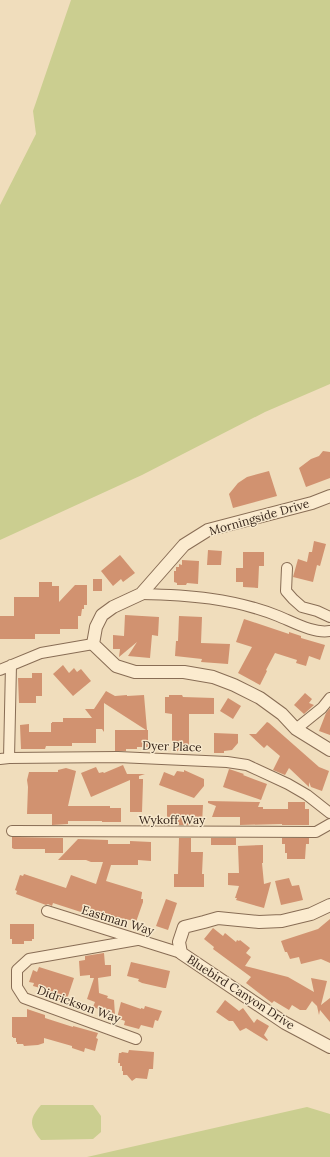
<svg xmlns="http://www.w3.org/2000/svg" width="330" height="1157" viewBox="0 0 330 1157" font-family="Lora,serif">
	<rect width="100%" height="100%" fill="#f0ddbc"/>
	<path fill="#cbce90" d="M71,0H330V384L265,412L142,475L0,540V205L36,134L33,111Z
		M41,1105H93L101,1116V1132L93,1139L41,1140C29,1125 29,1119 41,1105Z
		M307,1107L330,1114V1157H87Z"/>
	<path fill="#d19270" d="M323,451L330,452V478L306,487L299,468L311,459L319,456Z
		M269,471L277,496L233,508L229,494L238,483L247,477Z
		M314,541L326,544L320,566L317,565L313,582L293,577L298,559L307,562L309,552H312Z
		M208,550L222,551L221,565H207Z
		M243,552H264V566H259L258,588L243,587V582H236V568H243Z
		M120,555L135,573L123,582L121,579L113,586L101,571Z
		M182,560L199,561L198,584L187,583L186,585H177V583L174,582V571H176V567H179V564L182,565Z
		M93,579H102V591H93Z
		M39,582H52V586H59V602L75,585H87V605H84V609H82L81,616H78V629H60V634H35V639H0V616H14V597H39Z
		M125,615L159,617L158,636L152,635L150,658L128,656L137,642L119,657L120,649H113V635L124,636Z
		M179,616L202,617L201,643L230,644L228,664L201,662L202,659L175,656L176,641H178Z
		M244,619L289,634V632L301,636V638L325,645L320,660L309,656L306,666L296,663L297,660L275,653L266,670L267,671L260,685L238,673L252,647L236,642Z
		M63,665L69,673L74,668L77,672L81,669L91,681L73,696L53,674Z
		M32,673H42V696H36V703H19L18,678H32Z
		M106,691L115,696L127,695V696L144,695L147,730H148V747H137V749H126V751H115V730H146L104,703V732L102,729H96V743H72V746H46L45,749H21L20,725L29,724V732H51V723H52V722H63V718H92L85,709H94Z
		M305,693L312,699L309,703L314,705L304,714L294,705Z
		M169,695H182L183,697L214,698V714H189V751H177V746H172V714L165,713V697H169Z
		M228,698L241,706L233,719L220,711Z
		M330,708V735L319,731L326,713Z
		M267,722L269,723L319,767L329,771L322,791L311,787L309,782V787L289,768L285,775L273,770L280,756L267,745L264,748L249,734H257H256Z
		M214,733L238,734V743L232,750L224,751V753H214Z
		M123,765L127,774H145L139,776V779H143V782L142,812H130V780L91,797L81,773L96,767L99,773L103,772L104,773Z
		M66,768L76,771L68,806H110V808H121V822H102V821H68V824L52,825V814H27L28,787L27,780L29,772H58V770Z
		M229,769L244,774L243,775L267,784L261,800L223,787Z
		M184,770L204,779V786L194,798L159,785L164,772L174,776L177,771L184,772Z
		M208,801L260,802L258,807H263V809H288V802H305V809H309V825H282V824L240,825V817H212L216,806L208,803Z
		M167,805H203L202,823H191V825H179V822H167Z
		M12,837L63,838V853H45V849H14L12,848Z
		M179,838H191V852H203L202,874H204V887H174V874H178Z
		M211,838H236V845H211Z
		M282,838H309V844H306L305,859H287V853H285V844H282Z
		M78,839L108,840V844H130V841L151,842V861L138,860V865H111L106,881L142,892V893L141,899H143V902L136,922L126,919L124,924L119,922L118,924L53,903L52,906L48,904L46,905L16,894L17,891L15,890L20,875L23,876L24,874L66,888L71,875L96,884L103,862H91L86,860H58Z
		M263,845V863H262L264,884L271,882L264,908L236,900L237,898H235L239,886L228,885V873H239L238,846Z
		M289,878L292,886L299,885L303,900L281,905L275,881Z
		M166,899L177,903L168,930L156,926Z
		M330,919V963L321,959L301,964L299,957L290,959L287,952H285L281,941L318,929Z
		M10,924H34V939H32V941H24V944H12V939H10Z
		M213,928L223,936L225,933L236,942L237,940L239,941L240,940L250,948L246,953L251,957L245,966L288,977L314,992L311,978L327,981L321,1005L330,998V1022L320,1010L319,1015L317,1006L312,1001L306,1010H300L292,1005L289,1010L274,1001L272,1003L246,983L251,977L213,949L214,947L204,939Z
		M104,953L105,965H111V976L98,978L99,993L108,996L107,998L114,1000L115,1015L93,1007L95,1002L87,999L94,978H90V975L80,976L79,961L85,960V956Z
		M131,962L170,971L166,988H164L142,983L138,981L139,979L127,976Z
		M39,967L74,978L66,1002L49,996L51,991L33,986L34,983L29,982L33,970L37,972Z
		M225,1000L239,1011L243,1008L254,1023L257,1019L269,1026L264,1035L268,1040L267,1041L246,1028L240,1031L233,1021H229L216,1012Z
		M121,1002L141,1009V1008L144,1009L145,1006L162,1011L158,1021L155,1020L153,1028L141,1025L139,1029L124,1025L125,1021L117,1018Z
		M27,1009L45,1015V1018L73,1027V1026L98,1033L96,1038L98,1039L95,1051L85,1048L84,1052L72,1048V1046L44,1038V1043L38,1045L24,1046L23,1044H17V1042H16V1038H13V1037H12V1017H27Z
		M129,1050L154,1052L153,1069H149L147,1079L136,1078L132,1081L127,1075H123V1071H122V1066H120V1063H118L119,1053H121L122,1052L128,1053Z"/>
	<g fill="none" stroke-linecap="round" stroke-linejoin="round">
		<g stroke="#886d55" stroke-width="12">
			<path id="minor" d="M287,568L286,591L293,599L302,607L317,611L330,617
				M141,594C188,595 233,598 278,616C293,622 314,634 330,631
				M0,670L41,653L93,644
				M296,729L322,708L330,698
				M9,758L11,665
				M0,759L9,758L118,757L227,762L247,765L288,784L307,795L330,813
				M12,831L316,832L330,824
				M47,911L181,953
				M136,1039L24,998L17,987V970L29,959L137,940"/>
		</g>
		<g stroke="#886d55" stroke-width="14">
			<path id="tertiary" d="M330,496L312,503L208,530L184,545L141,594L113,607L102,615L96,627L93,644L116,666L135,672H184L213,677L234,685L260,698L282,714L296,729L330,750
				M330,905L311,914L282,921L259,922L218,918L204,922L184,927L179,942L181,953L285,1023L330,1047"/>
		</g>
		<use href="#minor" stroke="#fbebcf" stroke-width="10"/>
		<use href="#tertiary" stroke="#fbebcf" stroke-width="12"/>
	</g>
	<g text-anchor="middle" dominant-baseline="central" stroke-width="3" stroke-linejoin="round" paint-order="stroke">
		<g font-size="12" fill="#37261b" stroke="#f7e8cc">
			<text transform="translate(259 517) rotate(-16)">Morningside Drive</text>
			<text transform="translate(172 746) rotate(2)">Dyer Place</text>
			<text x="172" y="819">Wykoff Way</text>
			<text transform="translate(118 920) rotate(17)">Eastman Way</text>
			<text transform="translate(241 992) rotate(33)">Bluebird Canyon Drive</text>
			<text transform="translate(79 1004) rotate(20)">Didrickson Way</text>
		</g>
	</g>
</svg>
